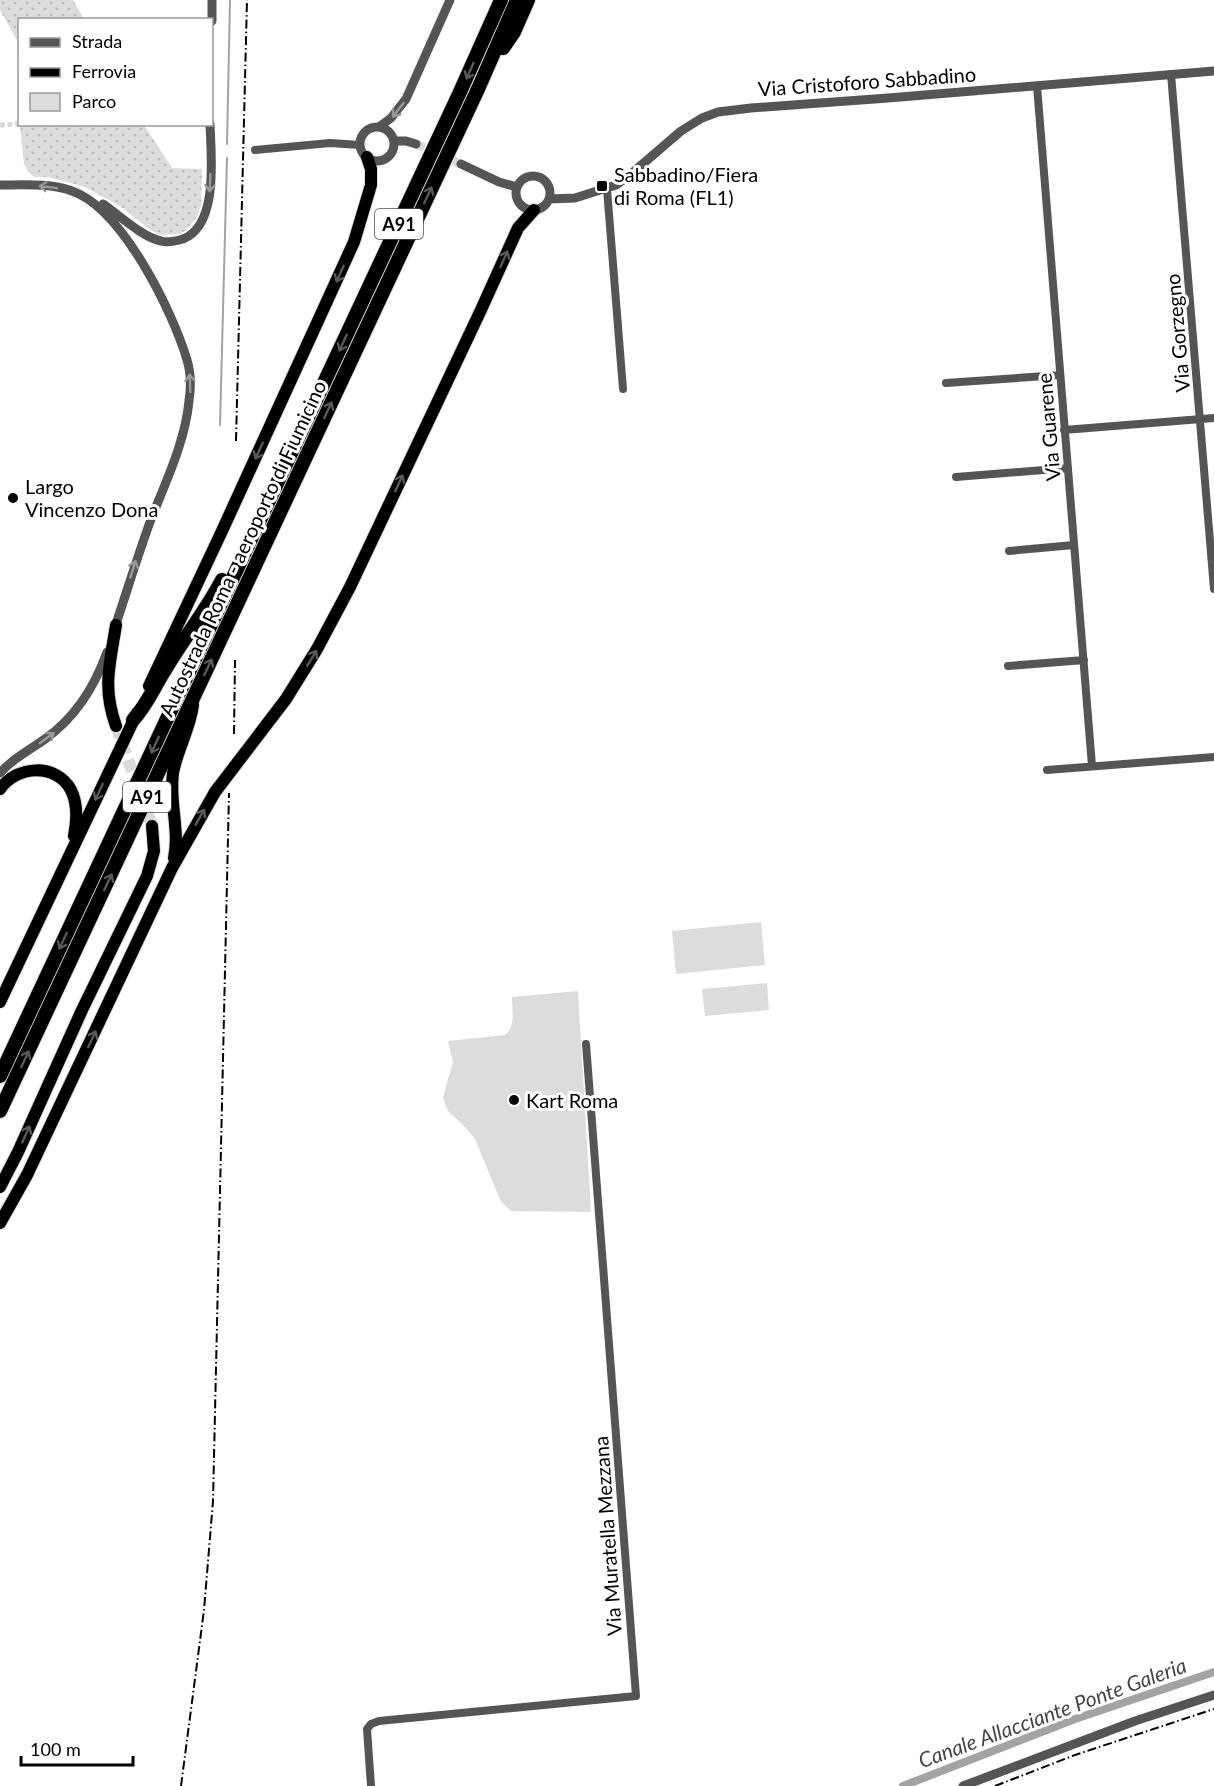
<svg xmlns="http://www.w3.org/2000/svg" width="1214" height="1786" viewBox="0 0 1214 1786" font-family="Lato,sans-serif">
	<defs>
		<pattern id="grass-dots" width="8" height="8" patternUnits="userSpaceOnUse" patternTransform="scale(1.5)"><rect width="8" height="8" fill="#dcdcdc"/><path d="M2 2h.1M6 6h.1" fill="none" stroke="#bbb" stroke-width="1.8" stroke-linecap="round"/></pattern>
	</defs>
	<rect width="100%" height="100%" fill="#fff"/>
	<path fill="url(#grass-dots)" d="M0,0H73L84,19L20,20L19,113L17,40L0,10Z
		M20,125H144L172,168L202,169L201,206L197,217L185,231L179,234L161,235L150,230L123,208L85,187L48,177H35L29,173L24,164Z"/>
	<path fill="#dcdcdc" d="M761,922L765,965L676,974L672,931Z
		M767,983L769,1010L705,1016L702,989Z
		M578,991L591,1212L511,1211L501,1202L475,1139L466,1128L448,1111L445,1104L443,1097L453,1062L448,1041L505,1035C516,1026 512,1010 512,997Z"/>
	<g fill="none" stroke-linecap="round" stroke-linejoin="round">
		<path stroke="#a3a3a3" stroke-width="2" d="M227,144L230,0
			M220,425L227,158"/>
		<path stroke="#a3a3a3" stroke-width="8" d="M903,1786L1075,1719L1214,1672"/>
		<path stroke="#d9d9d9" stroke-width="5" stroke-dasharray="5 2.5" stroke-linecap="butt" d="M0,125L20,124"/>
		<path stroke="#d9d9d9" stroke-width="9" stroke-dasharray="9 4.5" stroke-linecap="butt" d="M416,144L461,164"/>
		<path stroke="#d9d9d9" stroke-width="12" stroke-dasharray="12 6" stroke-linecap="butt" d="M116,726L152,826"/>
		<g stroke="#dbdbdb" stroke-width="14">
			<path id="trunk" d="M116,625C110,664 102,687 116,726
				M149,686L222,531L354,242L371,185V169L367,157
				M0,789C17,765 56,763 71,790C78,804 77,821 74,836
				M174,858C180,830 169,802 173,773C177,750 190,729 193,705
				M0,1002L137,713
				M0,1187L18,1152L82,1010L147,876L154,851L152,826
				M0,1223L27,1175L172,868L215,792L286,699L317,649L350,587L480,312L518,228L534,210"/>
		</g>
		<g stroke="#dbdbdb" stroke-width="16">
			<path id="motorway" d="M503,48L514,32L528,0
				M133,720C147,705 154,687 165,670C183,639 206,611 222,580
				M0,1076L460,92L501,0
				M0,1111L478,89L517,0"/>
		</g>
		<path stroke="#555" stroke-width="8" d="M1171,74L1214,589
			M1037,86L1092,766
			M255,150L330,143L360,145
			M607,189L623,389
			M946,383L1060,375
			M1064,430L1214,418
			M956,477L1068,468
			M1009,551L1074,545
			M1008,666L1084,660
			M1047,770L1214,757
			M371,1786L367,1729L371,1724L379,1721L636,1696L586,1044"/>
		<path stroke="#555" stroke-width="9" d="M212,21V0
			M379,127L391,118L406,99L450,0
			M360 144a17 17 0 1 1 34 0a17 17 0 1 1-34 0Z
			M394,141H406L416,144
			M461,164L499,182L517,187
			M516 193a17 17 0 1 1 34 0a17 17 0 1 1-34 0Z
			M0,185C23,185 50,183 72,191C122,208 173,312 187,360C191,373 191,388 189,401C185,443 165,483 150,522C137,558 126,594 114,630
			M549,199L575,198L616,185L631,174L681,131L702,118L718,112L751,108L888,98L1214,71
			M103,204C119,215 142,237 161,241C168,243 176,241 183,239C219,225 211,156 210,124
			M0,773C13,758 30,750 45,739C76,717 95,686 107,652
			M963,1786L1135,1721L1214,1695"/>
		<use href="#trunk" stroke="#000" stroke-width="12"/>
		<use href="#motorway" stroke="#000" stroke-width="14"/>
		<path stroke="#000" stroke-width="2" stroke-dasharray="9 3 1.5 3" stroke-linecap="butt" d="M236,441L247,0
			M234,734L235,660
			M181,1786L204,1610L213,1501L229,793
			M995,1786L1075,1755L1214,1709"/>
	</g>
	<defs><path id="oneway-shaft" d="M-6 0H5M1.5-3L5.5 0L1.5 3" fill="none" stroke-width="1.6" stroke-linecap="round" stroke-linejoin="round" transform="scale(1.5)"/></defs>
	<g stroke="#595959">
		<use href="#oneway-shaft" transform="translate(470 71) rotate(114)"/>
		<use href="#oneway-shaft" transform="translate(428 195) rotate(-65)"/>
		<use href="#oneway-shaft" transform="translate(504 259) rotate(-66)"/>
		<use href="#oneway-shaft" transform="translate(340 274) rotate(114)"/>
		<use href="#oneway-shaft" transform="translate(343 343) rotate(115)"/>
		<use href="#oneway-shaft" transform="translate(328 410) rotate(-65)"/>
		<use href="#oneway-shaft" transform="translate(259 451) rotate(115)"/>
		<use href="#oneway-shaft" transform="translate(399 483) rotate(-65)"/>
		<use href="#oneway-shaft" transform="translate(312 658) rotate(-59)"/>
		<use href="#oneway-shaft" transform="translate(208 667) rotate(-65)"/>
		<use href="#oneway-shaft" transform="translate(155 745) rotate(115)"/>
		<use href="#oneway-shaft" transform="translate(99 792) rotate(115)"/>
		<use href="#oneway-shaft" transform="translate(200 817) rotate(-60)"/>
		<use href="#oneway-shaft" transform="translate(108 882) rotate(-65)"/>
		<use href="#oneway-shaft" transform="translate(63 941) rotate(115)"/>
		<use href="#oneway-shaft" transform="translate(92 1039) rotate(-65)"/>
		<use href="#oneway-shaft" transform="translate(25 1059) rotate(-65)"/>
		<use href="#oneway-shaft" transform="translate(26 1134) rotate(-66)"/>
	</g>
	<g stroke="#999">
		<use href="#oneway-shaft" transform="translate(398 110) rotate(128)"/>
		<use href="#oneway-shaft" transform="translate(210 183) rotate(92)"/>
		<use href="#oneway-shaft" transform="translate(48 187) rotate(-173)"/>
		<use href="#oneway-shaft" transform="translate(190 383) rotate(-92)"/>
		<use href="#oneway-shaft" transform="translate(133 569) rotate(-73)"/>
		<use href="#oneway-shaft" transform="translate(47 738) rotate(-36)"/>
	</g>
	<g fill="#000" stroke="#fff" stroke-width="2">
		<rect x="596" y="180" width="12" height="12" rx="3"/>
		<circle cx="13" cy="498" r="6"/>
		<circle cx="514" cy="1100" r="6"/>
	</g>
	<g text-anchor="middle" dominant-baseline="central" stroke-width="6" stroke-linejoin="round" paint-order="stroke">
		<g fill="#fff" stroke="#4c4c4c" stroke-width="1.5">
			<rect x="375" y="209" width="48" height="30" rx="4.5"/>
			<rect x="123" y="782" width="48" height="30" rx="4.5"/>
		</g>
		<g font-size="18" font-weight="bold" fill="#000">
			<text x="399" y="224">A91</text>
			<text x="147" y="797">A91</text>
		</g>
		<g font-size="20" fill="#000" stroke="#fff">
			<text transform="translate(867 81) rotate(-4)">Via Cristoforo Sabbadino</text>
			<text transform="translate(1177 333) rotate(-95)">Via Gorzegno</text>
			<text transform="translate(1048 427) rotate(-95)">Via Guarene</text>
			<text transform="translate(242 548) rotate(-65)">Autostrada Roma - aeroporto di Fiumicino</text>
			<text transform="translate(607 1536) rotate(-94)">Via Muratella Mezzana</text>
		</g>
		<g font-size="20" fill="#000" stroke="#fff" text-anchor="start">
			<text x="614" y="174">Sabbadino/Fiera<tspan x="614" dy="23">di Roma (FL1)</tspan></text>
			<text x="25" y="486">Largo<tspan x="25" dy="23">Vincenzo Dona</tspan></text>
			<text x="526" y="1100">Kart Roma</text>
		</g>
		<g font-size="21" font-style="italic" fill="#444" stroke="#fff">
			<text transform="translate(1052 1712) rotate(-20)">Canale Allacciante Ponte Galeria</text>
		</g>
	</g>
	<rect x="18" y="18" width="195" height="108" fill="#ffffff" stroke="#999999" stroke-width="1.5"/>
	<rect x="30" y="38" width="30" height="9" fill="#555555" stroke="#999999" stroke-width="1.5"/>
	<text x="72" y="48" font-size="18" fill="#000000">Strada</text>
	<rect x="30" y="68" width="30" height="9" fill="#000000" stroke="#999999" stroke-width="1.5"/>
	<text x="72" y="78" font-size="18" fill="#000000">Ferrovia</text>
	<rect x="30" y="93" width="30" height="18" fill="#dcdcdc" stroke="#999999" stroke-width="1.5"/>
	<text x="72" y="108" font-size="18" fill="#000000">Parco</text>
	<path d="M21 1756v9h112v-9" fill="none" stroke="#000000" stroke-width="3"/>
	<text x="30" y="1756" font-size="18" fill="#000000" stroke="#ffffff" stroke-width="4.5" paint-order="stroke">100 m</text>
</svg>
